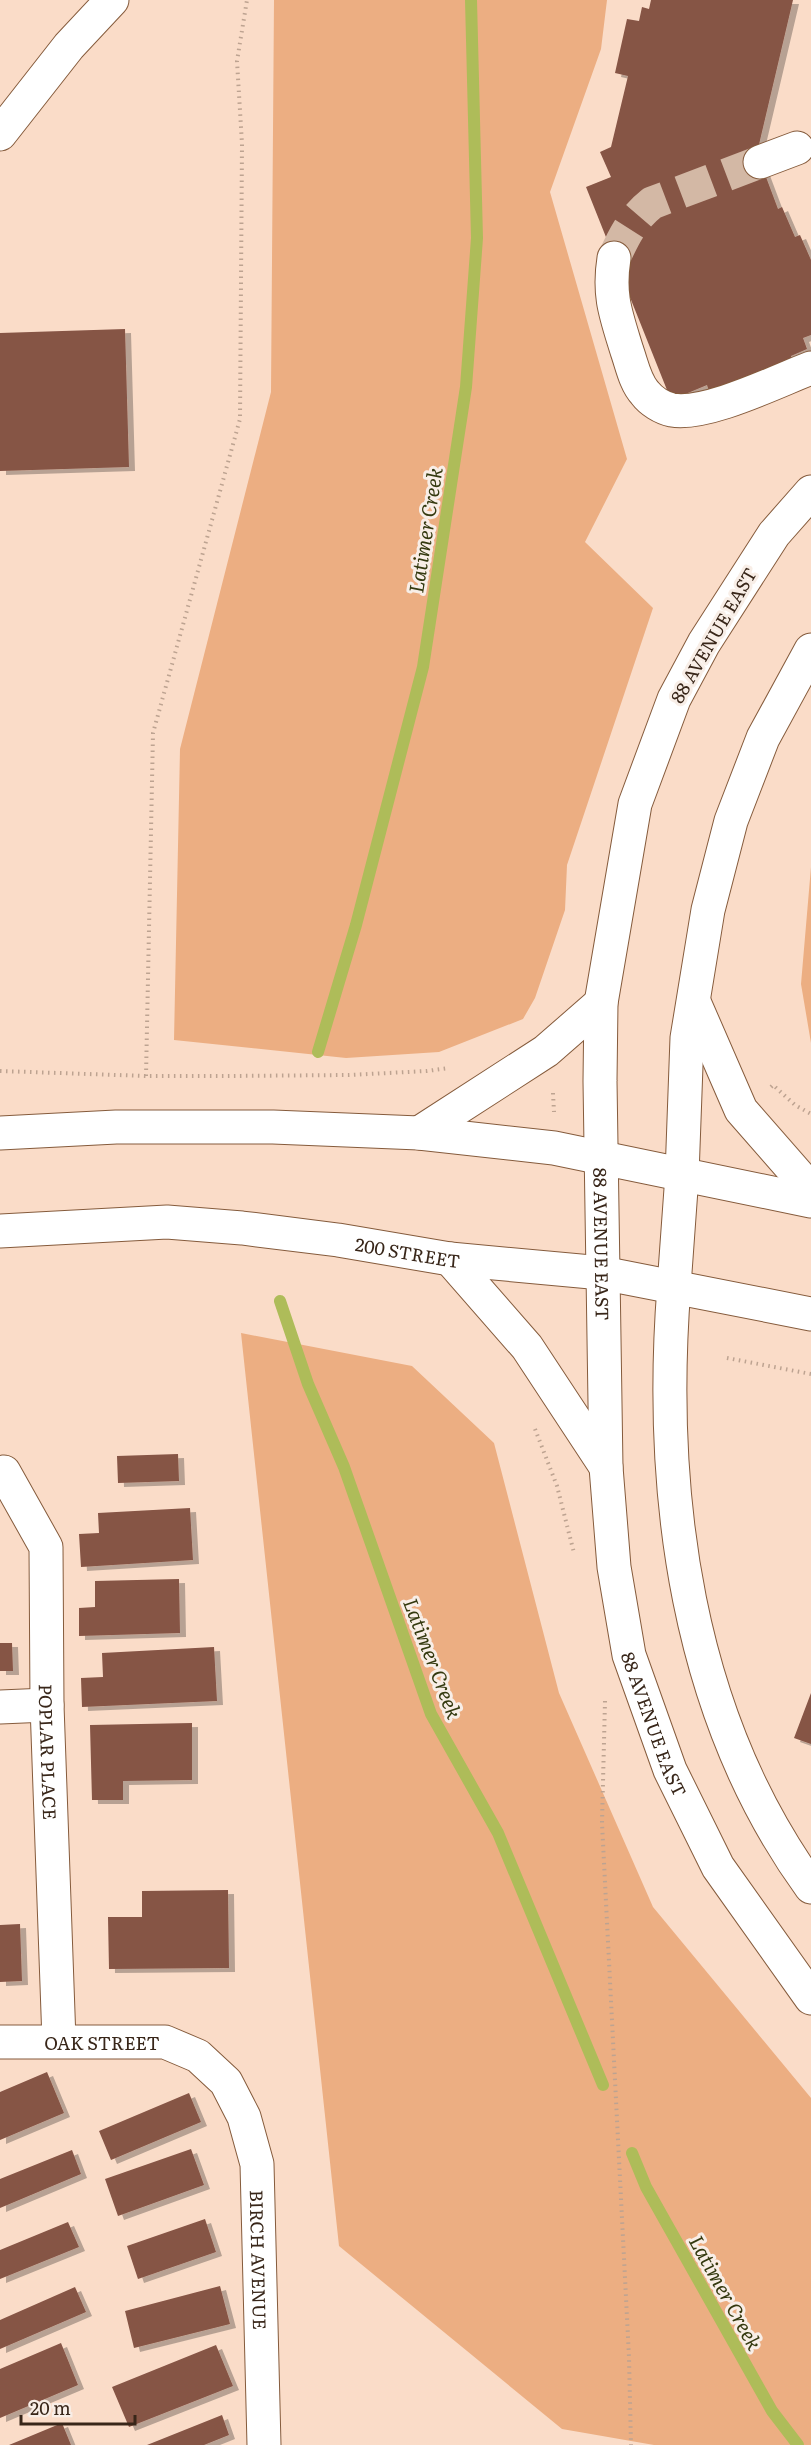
<svg xmlns="http://www.w3.org/2000/svg" width="811" height="2445" viewBox="0 0 811 2445" font-family="Literata,serif">
	<defs>
		<filter id="shadow"><feDropShadow dx="6" dy="4" stdDeviation="0" flood-color="#0004"/></filter>
	</defs>
	<rect width="100%" height="100%" fill="#fadcc8"/>
	<path fill="#ecae82" d="M274,0H607L601,49L550,192L627,459L585,542L653,608L567,865L565,910L535,998L523,1019L439,1052L346,1058L174,1040L180,749L271,392Z
		M811,867V1043L801,984Z
		M241,1333L412,1366L494,1443L559,1693L653,1907L811,2098V2445H654L562,2429L339,2246Z"/>
	<g fill="none" stroke-linecap="round" stroke-linejoin="round">
		<path stroke="#aebc59" stroke-width="12" d="M318,1052L356,925L423,667L466,387L477,238L471,0
			M280,1301L308,1384L344,1467L431,1714L498,1833L603,2085
			M632,2153L646,2187L772,2411L798,2445"/>
	</g>
	<path fill="#865445" filter="url(#shadow)" d="M651,0H793L757,153L778,209L782,207L795,237L800,235L811,260V335L803,338L807,349L791,356L792,363L710,394L707,385L671,400L586,187L611,177L600,152L611,147L628,76L615,73L627,19L639,21L642,7L649,9Z
		M125,329L129,467L0,471V333Z
		M178,1454L179,1481L118,1483L117,1456Z
		M190,1508L193,1560L81,1567L79,1534L99,1533L98,1513Z
		M179,1579L180,1633L79,1636V1608L95,1607V1581Z
		M0,1643H12L13,1671H0Z
		M214,1647L217,1701L82,1707L81,1678L103,1677L102,1653Z
		M811,1693V1744L794,1738Z
		M192,1723V1780L123,1781V1800H92L90,1725Z
		M228,1890L229,1968L109,1969L108,1917H142V1891Z
		M20,1924L22,1981L0,1982V1925Z
		M47,2072L64,2113L0,2140V2092Z
		M189,2093L201,2122L111,2160L99,2131Z
		M191,2149L204,2185L118,2216L105,2179Z
		M72,2150L81,2174L0,2208V2179Z
		M205,2219L216,2252L138,2279L127,2246Z
		M68,2222L79,2247L0,2279V2250Z
		M220,2286L230,2324L134,2348L125,2311Z
		M75,2287L86,2312L0,2349V2320Z
		M61,2343L78,2385L0,2418V2369Z
		M216,2345L233,2386L129,2427L112,2387Z
		M222,2415L229,2435L204,2445H147Z
		M62,2423L71,2445H9Z"/>
	<g fill="none" stroke-linecap="round" stroke-linejoin="round">
		<path stroke="#d3b8a5" stroke-width="33" stroke-dasharray="33 16" stroke-linecap="butt" d="M614,258C624,236 633,218 652,203L760,162"/>
		<g stroke="#855b3c" stroke-width="35">
			<g id="minor">
				<path d="M0,134L69,46L112,0"/>
				<path d="M760,162L797,148"/>
				<path d="M614,258C608,296 616,315 627,351C632,365 635,382 645,393C651,401 662,408 672,410C707,416 777,381 811,368"/>
				<path d="M674,1286C658,1493 686,1715 811,1887"/>
				<path id="s1" d="M4,1472L46,1547L47,1705L59,2041"/>
				<path d="M0,1707L47,1705"/>
				<path id="s2" d="M0,2042H165L198,2056L226,2082L244,2117L257,2164L264,2445"/>
			</g>
		</g>
		<g stroke="#855b3c" stroke-width="35">
			<g id="major">
				<path id="s3" d="M811,492L774,534L704,643L674,699L635,804L601,1003L600,1081L606,1467L614,1567L629,1655L670,1770L718,1867L811,1998"/>
				<path d="M694,1002L741,1110L811,1190"/>
				<path d="M0,1133L116,1127H273L419,1133L554,1148L811,1201"/>
				<path d="M419,1133L546,1051L601,1003"/>
				<path id="s4" d="M0,1231L167,1222L242,1228L338,1240L450,1259L602,1273L811,1314"/>
				<path d="M450,1259L527,1347L606,1467"/>
				<path d="M674,1286L682,1175L687,1038L708,910L731,821L763,738L811,650"/>
			</g>
		</g>
		<path stroke="#bda391" stroke-width="4" stroke-dasharray="1.5 4.5" stroke-linecap="butt" d="M0,1071L146,1076H227L349,1075L427,1071L449,1068
			M146,1076L153,733L240,419L242,144L237,61L247,0
			M771,1087L773,1085L795,1105L811,1114
			M553,1093L554,1112
			M727,1358L811,1374
			M535,1429L557,1486L574,1553
			M605,1701L602,1823L629,2357L631,2445"/>
		<use href="#minor" stroke="#fff" stroke-width="33"/>
		<use href="#major" stroke="#fff" stroke-width="33"/>
	</g>
	<g text-anchor="middle" dominant-baseline="central" stroke-width="6" stroke-linejoin="round" paint-order="stroke">
		<g font-size="18" fill="#382619" stroke="#f8eee7">
			<text transform="translate(713 635) rotate(-60)">88 AVENUE EAST</text>
			<text stroke="none"><textPath href="#s3" startOffset="804">88 AVENUE EAST</textPath></text>
			<text stroke="none"><textPath href="#s4" startOffset="410">200 STREET</textPath></text>
			<text stroke="none"><textPath href="#s3" startOffset="1290">88 AVENUE EAST</textPath></text>
			<text stroke="none"><textPath href="#s1" startOffset="291">POPLAR PLACE</textPath></text>
			<text stroke="none"><textPath href="#s2" startOffset="102">OAK STREET</textPath></text>
			<text stroke="none"><textPath href="#s2" startOffset="423">BIRCH AVENUE</textPath></text>
		</g>
		<g font-size="20" font-style="italic" fill="#34390f" stroke="#f8eee7">
			<text transform="translate(424 530) rotate(-81)">Latimer Creek</text>
			<text transform="translate(434 1658) rotate(69)">Latimer Creek</text>
			<text transform="translate(727 2292) rotate(61)">Latimer Creek</text>
		</g>
	</g>
	<path d="M21 2415v9h114v-9" fill="none" stroke="#382619" stroke-width="3"/>
	<text x="30" y="2415" font-size="18" fill="#382619" stroke="#f8eee7" stroke-width="4.5" paint-order="stroke">20 m</text>
</svg>
